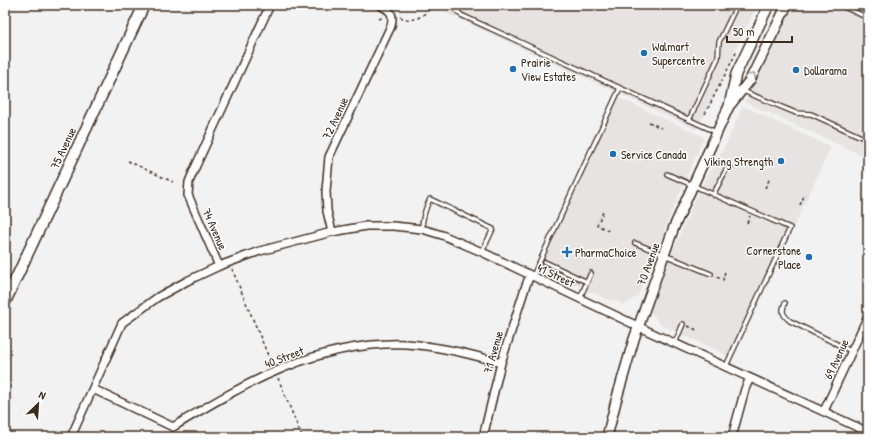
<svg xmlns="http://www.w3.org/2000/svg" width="873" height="442" viewBox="0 0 873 442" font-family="'Patrick Hand',sans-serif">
	<rect width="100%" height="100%" fill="#f3f2f2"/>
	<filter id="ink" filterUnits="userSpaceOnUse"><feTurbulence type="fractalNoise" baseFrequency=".025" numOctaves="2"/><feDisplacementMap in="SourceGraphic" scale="8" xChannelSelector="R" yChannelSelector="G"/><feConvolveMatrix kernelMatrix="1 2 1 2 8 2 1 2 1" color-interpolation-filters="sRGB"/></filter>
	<g filter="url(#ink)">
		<path fill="#e6e3e2" d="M448,5H757L697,130L446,13Z
			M791,5H868V158L745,102Z
			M615,96L704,137L670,216L638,296L624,305L617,301L608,300L536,266L577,175Z
			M743,106L831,147L732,358L660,324L649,310L674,248L702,185L727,142Z"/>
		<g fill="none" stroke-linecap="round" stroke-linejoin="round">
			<g stroke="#3b2a1e" stroke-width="6">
				<path id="service" d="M453,5L456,10L461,15L716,132
					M840,5L868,18
					M743,91L796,113L811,114L868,140
					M689,120L718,58L719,42L737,5
					M667,174L790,228L726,366
					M713,195L726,170
					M422,229C422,218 425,209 430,199L493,229L482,252
					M635,243L711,274
					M545,262L587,282
					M533,276L620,88
					M580,298L591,273
					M785,303C781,312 783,315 790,321L851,351
					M675,343L683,324"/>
			</g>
			<g stroke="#3b2a1e" stroke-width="10">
				<path id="minor" d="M332,232L327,211L326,191L329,157L391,26C394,13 391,11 380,5
					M219,266L188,195L189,182L194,170L270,5
					M93,389L173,427C245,383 318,341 406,344C438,346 471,354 501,363
					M824,411L868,316
					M71,437L122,323L158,297L187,281L219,266L260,251L332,232L366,226H393L422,229L442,235L482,252L650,332L868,432
					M483,437L501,363L525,288L530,275
					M732,437L745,389L750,378"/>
			</g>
			<g stroke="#3b2a1e" stroke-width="12">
				<path id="tertiary" d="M730,105L750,80L787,5
					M607,437L616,401L634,339L674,227L729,106L736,74L769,5"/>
			</g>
			<g stroke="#3b2a1e" stroke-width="13">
				<path id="secondary" d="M5,302L144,5"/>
			</g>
			<path stroke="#3b2a1e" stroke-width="1.5" stroke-dasharray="3 3" stroke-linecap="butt" d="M400,17C417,24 422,15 435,5
				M379,19L384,17
				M705,114L737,51
				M649,122L661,128
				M635,153L646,159
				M128,161L173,182
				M732,169L736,162
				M765,188L770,178
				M800,205L805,194
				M603,212L597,225L611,232
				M747,223L750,216
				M232,269L272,365
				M717,277L723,280L725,271
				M688,326L699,331
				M278,378L302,437"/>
			<use href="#service" stroke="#fff" stroke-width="3.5"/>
			<use href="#minor" stroke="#fff" stroke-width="7"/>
			<use href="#tertiary" stroke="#fff" stroke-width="9"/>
			<use href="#secondary" stroke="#fff" stroke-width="10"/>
		</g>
		<defs><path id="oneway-chevron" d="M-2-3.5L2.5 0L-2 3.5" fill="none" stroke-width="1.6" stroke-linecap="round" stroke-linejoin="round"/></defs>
		<use stroke="#a79f9a" href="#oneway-chevron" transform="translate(753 75) rotate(-62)"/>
	</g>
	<g fill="#1f6fb2" stroke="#fff" stroke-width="1.5">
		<circle cx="644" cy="53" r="4"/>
		<circle cx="513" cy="69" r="4"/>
		<circle cx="796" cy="70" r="4"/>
		<circle cx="613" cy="154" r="4"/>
		<circle cx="781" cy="161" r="4"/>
		<path d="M565 246h4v4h4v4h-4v4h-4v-4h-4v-4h4z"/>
		<circle cx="809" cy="257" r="4"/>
	</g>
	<g text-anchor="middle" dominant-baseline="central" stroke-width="3" stroke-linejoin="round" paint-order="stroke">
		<g font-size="12" fill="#3b2a1e" stroke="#fff" text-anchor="start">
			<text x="652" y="46">Walmart<tspan x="652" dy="14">Supercentre</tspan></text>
			<text x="521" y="62">Prairie<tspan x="521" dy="14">View Estates</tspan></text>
			<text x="804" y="70">Dollarama</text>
			<text x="621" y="154">Service Canada</text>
			<text x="773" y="161" text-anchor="end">Viking Strength</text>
			<text x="801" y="250" text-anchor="end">Cornerstone<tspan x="801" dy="14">Place</tspan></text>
			<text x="575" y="252">PharmaChoice</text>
		</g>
		<g font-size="12" fill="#3b2a1e" stroke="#fff">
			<text transform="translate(335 118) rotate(-65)">72 Avenue</text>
			<text transform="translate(63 148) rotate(-65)">75 Avenue</text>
			<text transform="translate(215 229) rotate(66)">74 Avenue</text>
			<text transform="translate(648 264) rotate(-70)">70 Avenue</text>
			<text transform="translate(556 275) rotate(25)">41 Street</text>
			<text transform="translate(493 352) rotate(-74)">71 Avenue</text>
			<text transform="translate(284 357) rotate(-21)">40 Street</text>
			<text transform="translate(836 359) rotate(-65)">69 Avenue</text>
		</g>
	</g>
	<rect width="873" height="442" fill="none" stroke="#fff" stroke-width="20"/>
	<rect x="10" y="10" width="853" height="422" fill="none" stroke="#3b2a1e" stroke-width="1.5" filter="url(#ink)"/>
	<g transform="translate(38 404) rotate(25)" stroke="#ffffff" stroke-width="3" paint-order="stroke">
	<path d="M0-3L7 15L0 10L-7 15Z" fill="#3b2a1e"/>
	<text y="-6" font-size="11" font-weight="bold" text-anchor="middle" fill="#3b2a1e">N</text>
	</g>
	<path d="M727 36v6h65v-6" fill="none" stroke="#3b2a1e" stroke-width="2"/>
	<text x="733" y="36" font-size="12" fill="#3b2a1e" stroke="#ffffff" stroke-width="3" paint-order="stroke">50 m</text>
</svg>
